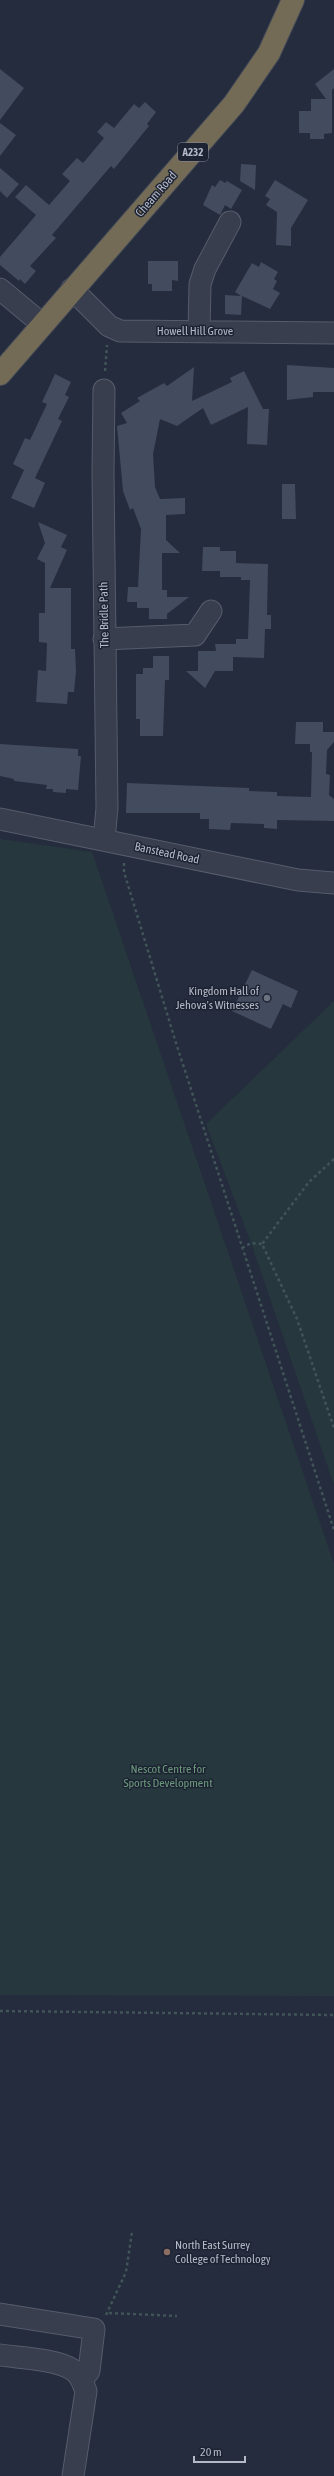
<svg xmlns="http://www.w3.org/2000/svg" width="334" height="2476" viewBox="0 0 334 2476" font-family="'Asap Condensed',sans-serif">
	<rect width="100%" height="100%" fill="#242c3d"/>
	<path fill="#26383e" d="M0,839L92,852L334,1564V1996L0,1995Z
		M334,1001V1485L251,1243L206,1124Z"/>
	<path fill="#434b5f" d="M0,69L24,88L0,120Z
		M334,69V88L332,90V133L324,134V139H310V133H299V111H311V99H326L315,84Z
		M145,102L156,112L147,124L149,126L114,169L111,166L52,235L56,238L30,266L36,271L25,284L20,279L19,281L0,265V257L36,215L15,197L26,185L49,205L70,181L62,174L77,158L83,163L104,138L97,132L106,122L114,128L134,104L139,108Z
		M0,123L16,135L0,156Z
		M241,164L256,165L255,190L240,181Z
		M0,168L19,184L7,198L0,191Z
		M220,180L225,183L227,181L242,190L231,209L225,205L220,215L203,205L212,185L215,187Z
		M275,180L308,200L291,228V246L276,245L277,212L266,205L270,199L265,196Z
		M148,261H178V281L172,280V291H152V284H148Z
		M261,262L278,272L274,279L277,281L273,289L280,293L270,309L242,296L241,315L225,314V295L241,296L235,292L252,263L259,267Z
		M287,365L334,368V392H313V397L287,400Z
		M194,367L192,401L232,382L230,378L244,371L263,409H269L267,445L247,444L248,407L211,425L203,408L177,426L160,419L153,454L155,487L160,499L185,498V514L166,515V540L180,553H162V590H167V597H189L167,614V619H149V608H137V602H127L128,587H138L141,529L133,508L130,510L123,491L117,426L127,423L121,413L140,401L137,398L164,383L167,386Z
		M55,374L71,382L65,395L69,397L58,419L62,421L35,478L45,483L34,508L11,498L24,470L13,464L25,438L30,440L47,404L42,402Z
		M282,484H295L296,519H282Z
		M38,522L67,535L61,547L67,550L50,588H71V649H75L76,671L74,692H68L67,704L36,702L38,670L46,671L47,643L39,642V613H45V563L37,559L45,543Z
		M203,547H220V551H236V563L268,564L267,615H271V629H265L264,658L233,657V671H215L205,688L186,671H198V651H216L215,644H236V639H248L250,580H241V577H220V571H202Z
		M153,656H169V680H165L163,736H140V719H136V674H143V668H153Z
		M296,722H323V732H334V742L327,750L326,774L330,775L329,795L334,799V821L277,820V829L264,828V824L231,823L230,830L209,829V819H200V813H126L127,783L249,788V791L277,792V796L311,797L312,752H310V744H295Z
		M0,744L78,749V756H81L78,790L66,789V793L53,792V789H46L47,785L14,781V779L0,776Z
		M252,970L298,991L291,1008L283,1004L271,1029L232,1011Z"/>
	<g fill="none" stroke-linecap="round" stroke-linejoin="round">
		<g stroke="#565c6b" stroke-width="23">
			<path id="minor" d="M0,289L42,324
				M72,289L109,326L120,331L334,333
				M199,331L200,284L205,269L230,222
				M104,639L195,635L211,611
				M0,819L298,880L334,883
				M104,840L107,808L103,473L104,390
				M0,2314L94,2329L89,2371L82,2380
				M0,2355C20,2358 57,2359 73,2370C81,2375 83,2384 86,2391L73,2476"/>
		</g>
		<g stroke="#434958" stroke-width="24">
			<path id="highway" d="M0,374L234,104L269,53L293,0"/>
		</g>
		<path stroke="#415458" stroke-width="2.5" stroke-dasharray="3 3" stroke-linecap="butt" d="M105,371L107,345
			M124,863V872L176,1043L334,1530
			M334,1159L309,1182L262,1244L297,1319L334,1428
			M242,1248L251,1243L262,1244
			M0,2011L334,2015
			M109,2313L177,2316
			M106,2315L126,2272L132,2232"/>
		<use href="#minor" stroke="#383e4d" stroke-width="21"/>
		<use href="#highway" stroke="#736b55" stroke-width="22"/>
	</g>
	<circle fill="#6b7280" stroke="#1d2332" stroke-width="1.5" cx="267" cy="998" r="4"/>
	<circle fill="#8d6e63" stroke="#1d2332" stroke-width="1.5" cx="167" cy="2252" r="4"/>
	<g text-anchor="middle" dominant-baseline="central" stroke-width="3" stroke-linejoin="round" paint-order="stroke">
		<rect fill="#1d2332" stroke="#878c9b" stroke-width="1" x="178" y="143" width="30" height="18" rx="3"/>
		<g font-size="11" font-weight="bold" fill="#b4b9c8">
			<text x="193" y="152">A232</text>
		</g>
		<g font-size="12" fill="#b4b9c8" stroke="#1d2332">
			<text transform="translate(156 194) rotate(-49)">Cheam Road</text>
			<text x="195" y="331">Howell Hill Grove</text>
			<text transform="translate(104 615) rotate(-91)">The Bridle Path</text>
			<text transform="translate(167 853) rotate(12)">Banstead Road</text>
		</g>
		<g font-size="12" fill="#b4b9c8" stroke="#1d2332" text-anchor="end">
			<text x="259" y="991">Kingdom Hall of<tspan x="259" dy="14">Jehova's Witnesses</tspan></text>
			<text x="175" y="2245" text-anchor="start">North East Surrey<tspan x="175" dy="14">College of Technology</tspan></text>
		</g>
		<g font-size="12" fill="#6b997b" stroke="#1d2332">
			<text x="168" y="1769">Nescot Centre for<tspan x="168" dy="14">Sports Development</tspan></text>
		</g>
	</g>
	<path d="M194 2456v6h51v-6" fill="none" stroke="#b4b9c8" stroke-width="2"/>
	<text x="200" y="2456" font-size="12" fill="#b4b9c8" stroke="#1d2332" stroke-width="3" paint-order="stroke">20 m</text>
</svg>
